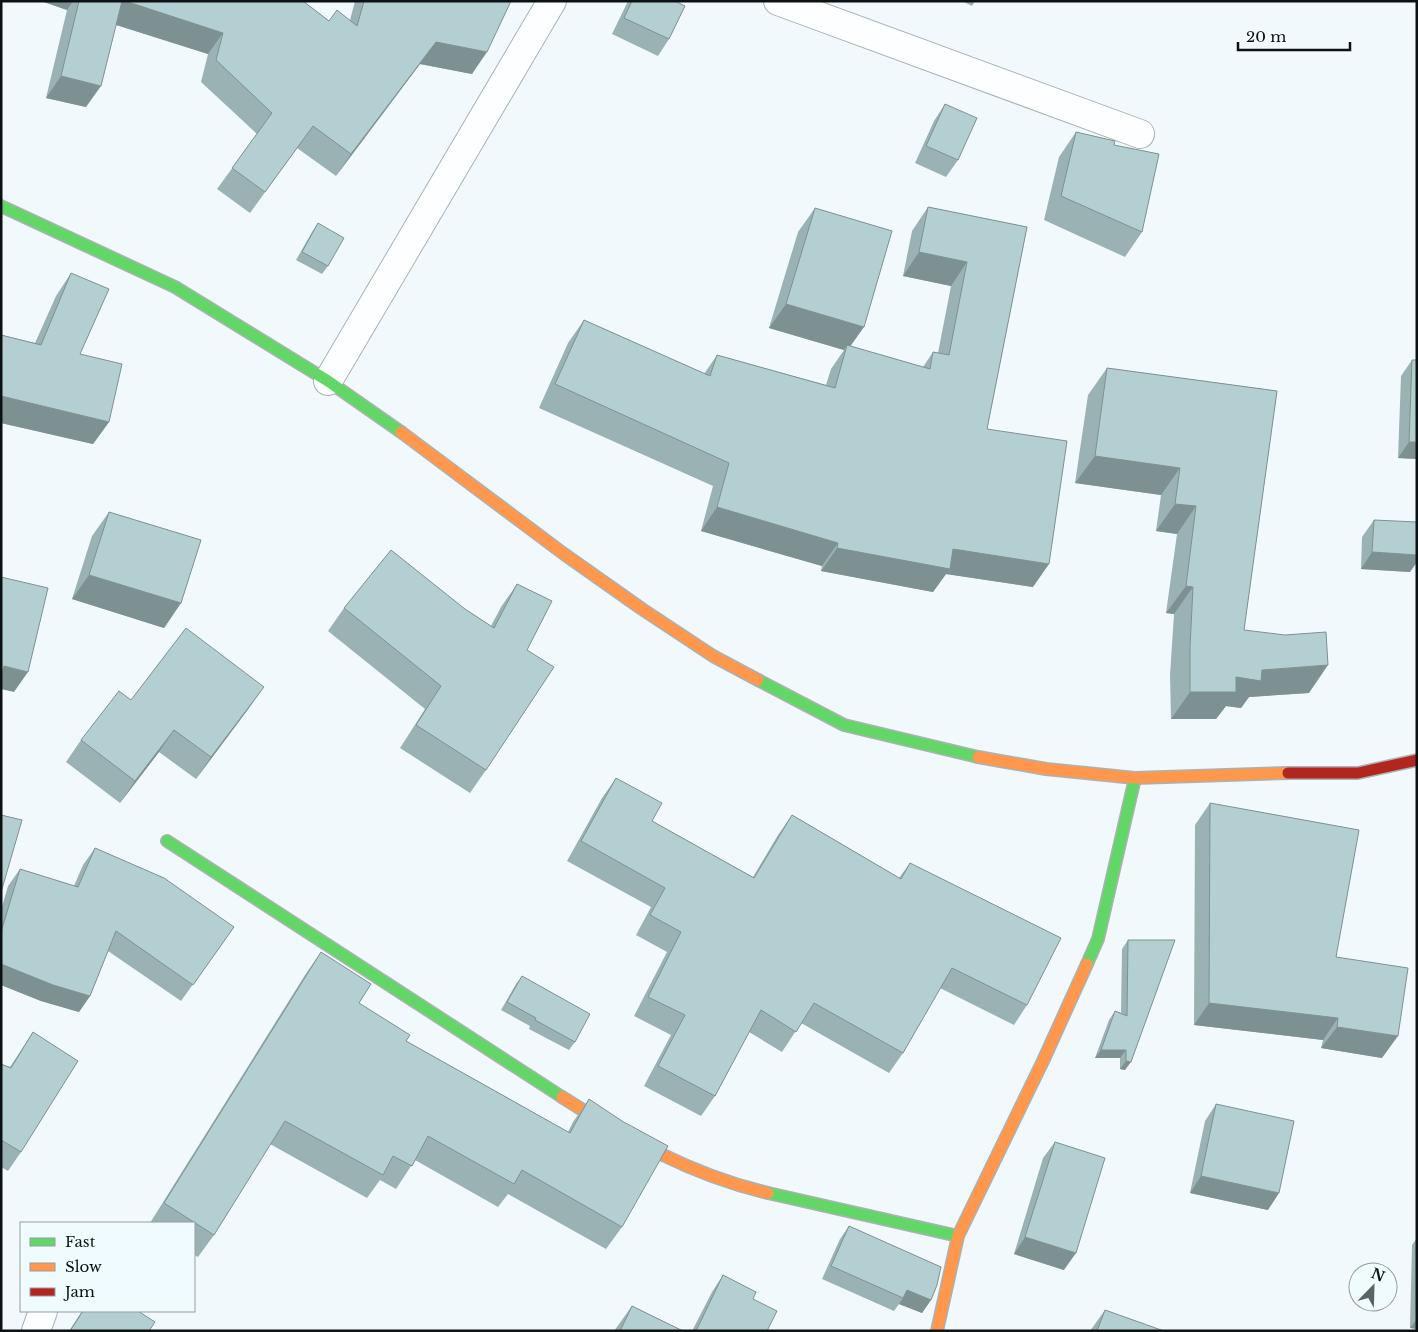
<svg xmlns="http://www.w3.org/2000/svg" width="1418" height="1332" viewBox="0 0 1418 1332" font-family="'Libre Baskerville',serif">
	<rect width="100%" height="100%" fill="#f2f9fc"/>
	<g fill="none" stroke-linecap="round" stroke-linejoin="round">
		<g stroke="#abb2b4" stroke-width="30">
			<path id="street" d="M778,1L1140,134
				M328,381L552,1
				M36,1331L43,1311"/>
		</g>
		<g stroke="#abb2b4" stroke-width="14">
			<path id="fast" d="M1,206L175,287L328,381L401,432
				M758,680L844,725L978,757
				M167,841L562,1097
				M1087,964L1098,939L1135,778
				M768,1193L958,1236"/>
		</g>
		<g stroke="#abb2b4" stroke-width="14">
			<path id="slow" d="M401,432L564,554L642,609L713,656L758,680
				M978,757L1046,769L1135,778L1288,773
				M562,1097C628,1139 691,1175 768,1193
				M937,1331L958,1236L1043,1061L1087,964"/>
		</g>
		<g stroke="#abb2b4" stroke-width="14">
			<path id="jam" d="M1288,773H1358L1417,760"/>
		</g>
		<use href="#street" stroke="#fdfeff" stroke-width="28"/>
		<use href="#fast" stroke="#63d668" stroke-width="11"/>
		<use href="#slow" stroke="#ff974d" stroke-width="11"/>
		<use href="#jam" stroke="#b3261e" stroke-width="11"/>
	</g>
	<path fill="#9bb2b4" d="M41,1H303L329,21L350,20L355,1H511L472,74L420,64L336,176L297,148L250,213L217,189L257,134L201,82L208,54L116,25L86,107L46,98L67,10Z
		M628,1H632L669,39L658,56L612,34Z
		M962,1H975L972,6Z
		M945,104L958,160L946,177L915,163L934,121Z
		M1076,132L1114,145L1142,232L1125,257L1044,220L1059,157Z
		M928,207L1027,227L987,429L1033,587L946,574L933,592L821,571L822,566L701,531L713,486L539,408L568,343L584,320L704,374L717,355L826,385L831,369L844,350L769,328L798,232L815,208L850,346L923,367L933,352L938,353L951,286L903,276L912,231Z
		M318,223L328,266L322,274L296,260L312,232Z
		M71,273L80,354L109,422L93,444L1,423V335L35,343L56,296Z
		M1412,360L1417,459L1398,458L1401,376Z
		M1107,368L1277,391L1244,630L1309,693L1249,697L1241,708L1226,706L1216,719H1171L1170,675L1174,614L1166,613L1177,534L1156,531L1161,495L1075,483L1088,395Z
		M109,512L181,603L164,628L72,599L92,536Z
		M1374,520L1410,572L1361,569L1362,537Z
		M517,584L527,650L486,770L470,793L400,748L425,709L328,631L344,608L465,609L491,626L501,607Z
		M131,700L249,708L196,779L159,752L120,803L66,762L81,740Z
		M616,778L652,821L753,877L778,835L792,815L899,878L910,863L1027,1005L1014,1025L940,988L903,1053L889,1073L801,1023L782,1052L749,1032L715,1096L701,1116L644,1086L671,1035L634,1016L667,952L636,935L651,907L567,861L602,798Z
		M1210,803L1336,957L1382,1058L1321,1048L1323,1040L1194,1025L1195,825Z
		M95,848L234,927L181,1001L108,951L90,996L79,1012L41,1001L1,985V910L8,886L20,869L74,886L83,865Z
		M1128,940H1175L1125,1070L1120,1069V1058H1095L1109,1020L1115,1011L1121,1013L1122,949Z
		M321,952L359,1003L406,1041L568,1132L573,1122L589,1099L622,1227L606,1249L508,1194L498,1207L415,1160L396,1189L380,1180L367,1198L270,1144L214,1235L198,1257L194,1255V1223H150L305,975Z
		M522,976L575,1042L569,1050L529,1029L530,1026L501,1010L516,984Z
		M33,1032L21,1152L8,1171L1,1167V1064L10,1067Z
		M1216,1104L1268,1210L1190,1193L1205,1121Z
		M1055,1142L1064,1270L1014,1254L1043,1158Z
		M849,1226L931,1300L922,1313L899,1304L894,1311L822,1279L840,1239Z
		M1417,1238V1329L1410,1328L1412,1245Z
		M723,1275L753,1299L767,1331H692L712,1292Z
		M632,1306L683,1331H614Z
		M1105,1310L1164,1331H1090Z
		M82,1311H138L149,1331H69Z"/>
	<path fill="#7e9192" d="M41,1H73L67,10Z
		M122,1H125L223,33L208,54L107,22Z
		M436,42L487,52L472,74L420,64L336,176L351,154Z
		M61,76L101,86L86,107L46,98Z
		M919,252L967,262L951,286L903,276Z
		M786,304L864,327L847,351V345L844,350L769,328Z
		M1,396L109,422L93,444L1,423Z
		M1409,442H1417V459L1398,458Z
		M1095,456L1180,468L1161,495L1075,483Z
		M1175,504L1196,506L1177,534L1156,531Z
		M717,507L838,543L822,566L701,531Z
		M837,548L953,549L1049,564L1033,587L946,574L933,592L821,571Z
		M1372,552L1417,555V562L1410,572L1361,569Z
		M89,575L181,603L164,628L72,599Z
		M1186,586L1193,587L1174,614L1166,613Z
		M1328,665L1309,693L1249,697L1241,708L1226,706L1216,719H1171L1190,692L1236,677L1262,670Z
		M4,666L28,672L14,692L1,689V669Z
		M264,687L249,708L196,779L211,757Z
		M174,730L159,752L120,803L135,781Z
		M1,964L90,996L79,1012L41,1001L1,985Z
		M1209,1003L1338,1018L1323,1040L1194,1025Z
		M1337,1027L1398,1036L1382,1058L1321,1048Z
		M1101,1050H1126L1120,1058H1095Z
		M1126,1061L1131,1062L1125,1070L1120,1069Z
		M1201,1176L1279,1193L1268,1210L1190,1193Z
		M1025,1237L1076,1253L1064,1270L1014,1254Z
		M907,1290L931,1300L922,1313L899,1304L903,1298Z
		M1417,1319V1329L1410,1328Z"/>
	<path fill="#b4cfd1" stroke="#7e9192" d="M79,1H122L101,86L61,76Z
		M125,1H303L329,21L337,10L357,26L364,1H511L487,52L436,42L351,154L313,126L265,192L232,168L272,113L216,60L223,33Z
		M632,1H675L685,6L669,39L624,18Z
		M945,104L977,118L958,160L926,146Z
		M1076,132L1115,141L1114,145L1159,154L1142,232L1061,196Z
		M928,207L1027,227L987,429L1067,441L1049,564L953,549L950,569L837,548L838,543L717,507L729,463L555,384L584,320L710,376L717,355L835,388L847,345L930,369L933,352L949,355L967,262L919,252Z
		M815,208L892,231L864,327L786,304Z
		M318,223L344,238L328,266L302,252Z
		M71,273L109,289L80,354L122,364L109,422L1,396V335L41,345Z
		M1412,360H1417V442H1409Z
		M1107,368L1277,391L1244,630L1285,635L1326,632L1328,665L1262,670L1261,681L1236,677V692H1190V647L1193,587L1186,586L1196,506L1175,504L1180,468L1095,456Z
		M109,512L201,540L181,603L89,575Z
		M1374,520L1417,522V555L1372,552Z
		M391,550L465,609L494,628L517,584L552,601L527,650L554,667L486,770L416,725L441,686L344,608Z
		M1,577L48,588L28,672L4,666L1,676Z
		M186,628L264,687L211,757L174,730L135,781L81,740L119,691L131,700Z
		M616,778L662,803L652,821L754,878L792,815L901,879L910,863L1061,938L1027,1005L952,968L903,1053L814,1003L796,1032L761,1010L715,1096L658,1066L685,1015L648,997L681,932L650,915L665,888L581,841Z
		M1210,803L1359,830L1336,957L1408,968L1398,1036L1337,1027L1338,1018L1209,1003Z
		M1,815L22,820L2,889H1Z
		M95,848L164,878L234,927L193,985L116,931L90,996L53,985L1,964V932L20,869L78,887Z
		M1128,940H1175L1131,1062L1126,1061V1050H1101L1115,1011L1127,1016Z
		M321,952L371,984L359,1003L410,1035L406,1041L570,1133L589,1099L622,1121L668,1146L622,1227L522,1170L514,1184L428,1136L412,1166L393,1156L383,1175L285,1121L214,1235L164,1203Z
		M522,976L590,1014L575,1042L535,1020L536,1018L507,1002Z
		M33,1032L78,1061L21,1152L1,1140V1064L11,1068Z
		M1216,1104L1294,1121L1279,1193L1201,1176Z
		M1055,1142L1105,1158L1076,1253L1025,1237Z
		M849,1226L941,1267L937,1285L931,1300L907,1290L903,1298L831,1266Z
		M723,1275L756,1292L753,1299L777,1311L767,1331H696Z
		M632,1306L683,1331H620Z
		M1105,1310L1164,1331H1097Z
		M83,1311H138L155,1322L149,1331H70Z"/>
	<rect width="1418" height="1332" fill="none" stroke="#0c1214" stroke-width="5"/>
	<rect x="20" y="1222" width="175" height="90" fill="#effbff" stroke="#949ea1"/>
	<rect x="30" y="1238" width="25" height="8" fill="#63d668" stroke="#949ea1"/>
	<text x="65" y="1247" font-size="15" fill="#0c1214">Fast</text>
	<rect x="30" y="1263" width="25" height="8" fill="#ff974d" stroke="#949ea1"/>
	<text x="65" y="1272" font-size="15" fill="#0c1214">Slow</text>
	<rect x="30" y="1288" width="25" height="8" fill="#b3261e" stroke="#949ea1"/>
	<text x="65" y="1297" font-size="15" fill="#0c1214">Jam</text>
	<g transform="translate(1373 1287) rotate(23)"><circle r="24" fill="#effbff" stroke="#949ea1"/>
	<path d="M0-4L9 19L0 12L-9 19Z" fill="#5c6365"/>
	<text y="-8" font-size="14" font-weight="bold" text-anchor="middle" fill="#0c1214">N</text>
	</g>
	<path d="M1238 42v8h112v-8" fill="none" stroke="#0c1214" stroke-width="2.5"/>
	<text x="1246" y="42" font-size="15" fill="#0c1214" stroke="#effbff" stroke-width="4" paint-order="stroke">20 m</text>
</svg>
